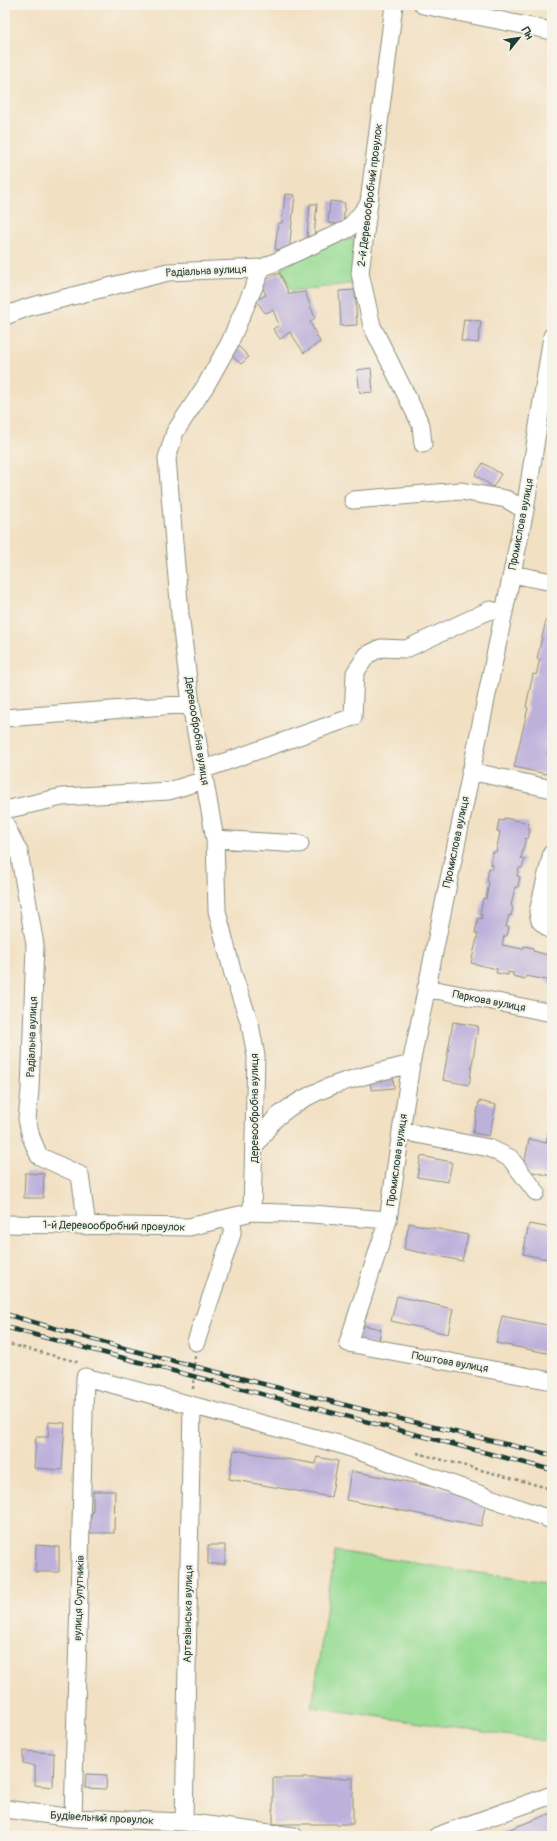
<svg xmlns="http://www.w3.org/2000/svg" width="557" height="1841" viewBox="0 0 557 1841" font-family="Pangolin,sans-serif">
	<rect width="100%" height="100%" fill="#f7f3e8"/>
	<filter id="ink" filterUnits="userSpaceOnUse"><feTurbulence type="fractalNoise" baseFrequency=".025" numOctaves="2"/><feDisplacementMap in="SourceGraphic" scale="8" xChannelSelector="R" yChannelSelector="G"/><feConvolveMatrix kernelMatrix="1 2 1 2 8 2 1 2 1" color-interpolation-filters="sRGB"/></filter>
	<filter id="wash" filterUnits="userSpaceOnUse"><feTurbulence type="fractalNoise" baseFrequency=".012" numOctaves="4" result="noise"/><feDisplacementMap in="SourceGraphic" scale="16" xChannelSelector="R" yChannelSelector="G"/><feGaussianBlur stdDeviation="0.9" result="paint"/><feColorMatrix in="noise" values="0 0 0 0 0 0 0 0 0 0 0 0 0 0 0 0 0 1.4 0 .05"/><feComposite in="paint" operator="in"/></filter>
	<g filter="url(#wash)">
		<rect width="100%" height="100%" fill="#f2e0c3"/>
		<path fill="#98dc94" stroke="#5c8c64" d="M353,238L357,283L292,291L280,268L336,242Z
			M335,1551L552,1584V1742L312,1707Z"/>
		<g id="blocks">
			<path fill="#bdb1db" d="M285,194L295,195L289,251L275,249L278,223H282Z
				M330,201L345,203L343,225L328,223Z
				M310,204H317L314,237L307,236Z
				M280,273L289,294L305,292L315,318L310,322L320,342L304,353L290,332L280,339L273,329L279,325L273,310L265,313L256,300L266,295L260,282Z
				M355,290L357,325L341,326L339,291Z
				M464,319L481,321L478,343L461,341Z
				M238,346L249,357L241,364L230,354Z
				M371,368L373,392L360,393L357,370Z
				M483,463L501,474L493,487L475,475Z
				M546,620L552,622V734L547,755L551,756L547,774L514,767L528,708L526,707L533,674L536,675L540,659H537Z
				M504,818L529,823L528,829L530,830L528,839L526,838L521,858L525,859L522,868H519L517,876L520,877L518,887H515L511,906L513,907L511,916L509,915L506,927H509L507,936H504L502,945L523,949L524,946L533,948V951L552,956V985L547,984V980L526,976L525,979L513,976V973L508,972V975L496,973L497,969L471,963L478,934L475,933L478,918L481,919L482,915H480L483,898L486,899L489,882L487,881L489,868L492,869L493,865L490,864L493,852H496L500,832L497,831L499,820L503,821Z
				M453,1022L478,1026L469,1085L443,1080Z
				M393,1076L394,1088L371,1090L370,1078Z
				M479,1101L496,1105L489,1136L473,1133Z
				M548,1133L552,1134V1176L523,1170L529,1139L546,1143Z
				M421,1156L452,1162L448,1182L417,1177Z
				M25,1173L44,1174L43,1198H24Z
				M409,1223L468,1235L462,1261L404,1249Z
				M529,1224L552,1228V1260L523,1254Z
				M397,1296L453,1309L448,1334L391,1321Z
				M502,1316L552,1326V1354L496,1343Z
				M361,1325L381,1329L378,1345L358,1341Z
				M49,1422L65,1423L62,1470L34,1468L36,1437H48Z
				M234,1450L316,1464L317,1457L338,1461L331,1497L229,1479Z
				M351,1471L487,1497L481,1526L346,1500Z
				M93,1491H115L114,1533H86L93,1509Z
				M36,1545L59,1547V1572H35Z
				M208,1545H225V1564H208Z
				M23,1751L54,1753L53,1787L35,1785V1766L23,1763Z
				M86,1774L107,1775L106,1789L85,1788Z
				M273,1778H353V1824H273Z
				M552,1813V1836H492Z"/>
		</g>
	</g>
	<g filter="url(#ink)">
		<use href="#blocks" fill-opacity="0" stroke="#888e7c" stroke-width="1"/>
		<g fill="none" stroke-linecap="round" stroke-linejoin="round">
			<g stroke="#888e7c" stroke-width="19">
				<path id="minor" d="M394,5L360,273L372,326L421,425L423,444
					M423,5L552,31
					M5,316L29,307L168,272L262,268L348,229L369,204
					M552,336L525,510L411,1064L388,1220L348,1343L552,1381
					M353,500L461,491L506,499L525,510
					M512,574L552,582
					M5,718L191,704
					M202,770L353,717L355,673L367,655L381,648L406,649L490,610L504,613
					M470,771L552,789
					M5,810L62,797L169,791L204,780
					M5,824L19,852L35,945L30,1090L27,1119L31,1137L39,1156L80,1175L87,1226
					M215,839L300,844
					M552,853L538,912L540,921L552,931
					M426,988L552,1013
					M401,1131L489,1148L510,1158L536,1192
					M255,1146C262,1137 269,1124 277,1117C316,1084 364,1076 411,1064
					M252,1212L256,1056L250,1024L233,974L217,911L215,839L191,704L180,614L167,458L175,432L206,385L229,344L262,268
					M5,1224L189,1227L252,1212L312,1214L388,1220
					M196,1342L232,1234L233,1217
					M5,1809L73,1818L184,1822L294,1836
					M73,1818L85,1377L342,1445L552,1520
					M184,1822L192,1406
					M437,1836L552,1795"/>
			</g>
			<path stroke="#888e7c" stroke-width="2.5" stroke-dasharray="3 3" stroke-linecap="butt" d="M5,1343L78,1362
				M193,1389L195,1356
				M417,1453L552,1489"/>
			<use href="#minor" stroke="#fff" stroke-width="17"/>
			<g stroke="#1f3d34" stroke-width="4.5">
				<path id="rail" d="M5,1314L127,1349L388,1416L552,1455
					M5,1327L552,1470"/>
			</g>
			<use href="#rail" stroke="#f7f3e8" stroke-width="3" stroke-dasharray="9" stroke-linecap="butt"/>
		</g>
	</g>
	<g text-anchor="middle" dominant-baseline="central" stroke-width="4" stroke-linejoin="round" paint-order="stroke">
		<g font-size="11" fill="#1f3d34" stroke="#f7f3e8">
			<text transform="translate(370 195) rotate(-83)">2-й Деревообробний провулок</text>
			<text transform="translate(206 271) rotate(-3)">Радіальна вулиця</text>
			<text transform="translate(521 524) rotate(-79)">Промислова вулиця</text>
			<text transform="translate(197 731) rotate(81)">Деревообробна вулиця</text>
			<text transform="translate(456 842) rotate(-78)">Промислова вулиця</text>
			<text transform="translate(489 1001) rotate(11)">Паркова вулиця</text>
			<text transform="translate(32 1037) rotate(-88)">Радіальна вулиця</text>
			<text transform="translate(254 1108) rotate(-90)">Деревообробна вулиця</text>
			<text transform="translate(397 1160) rotate(-82)">Промислова вулиця</text>
			<text transform="translate(114 1226) rotate(1)">1-й Деревообробний провулок</text>
			<text transform="translate(450 1362) rotate(10)">Поштова вулиця</text>
			<text transform="translate(79 1598) rotate(-88)">вулиця Супутників</text>
			<text transform="translate(188 1614) rotate(-89)">Артезіанська вулиця</text>
			<text transform="translate(102 1818) rotate(3)">Будівельний провулок</text>
		</g>
	</g>
	<rect width="557" height="1841" fill="none" stroke="#f7f3e8" stroke-width="20"/>
	<g transform="translate(519 38) rotate(60)" stroke="#f7f3e8" stroke-width="3" paint-order="stroke">
	<path d="M0-3L7 15L0 10L-7 15Z" fill="#1f3d34"/>
	<text y="-6" font-size="11" font-weight="bold" text-anchor="middle" fill="#1f3d34">Пн</text>
	</g>
</svg>
